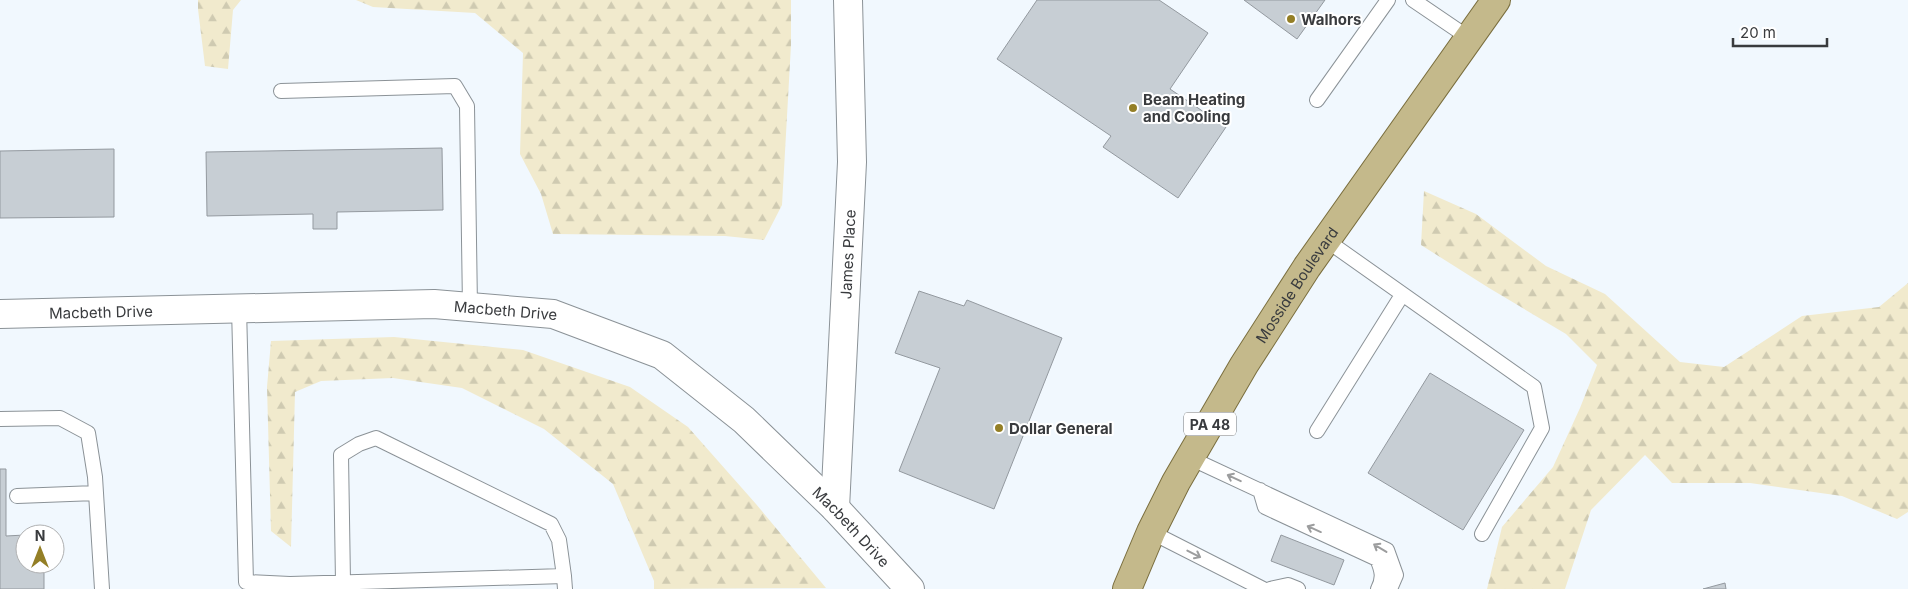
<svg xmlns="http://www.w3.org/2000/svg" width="1908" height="589" viewBox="0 0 1908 589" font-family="Inter,sans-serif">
	<defs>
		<pattern id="forest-firs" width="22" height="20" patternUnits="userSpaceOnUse" patternTransform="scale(1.25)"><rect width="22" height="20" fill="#f1eacd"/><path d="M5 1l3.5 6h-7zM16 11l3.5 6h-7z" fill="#cfcab1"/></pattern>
	</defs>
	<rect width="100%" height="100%" fill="#f1f8fe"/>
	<path fill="url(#forest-firs)" d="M198,0H241L233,10L228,69L205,66L198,9Z
		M356,0H791V45L782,205L764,240L725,236L553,234L541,194L520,154L523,53L475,13L373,7Z
		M1424,191L1476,214L1546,266L1605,294L1680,362L1724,367L1802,316L1879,307L1908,283V512L1897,519L1842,496L1750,483H1672L1645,455L1591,510L1565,589H1487L1502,527L1553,467L1580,408L1597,365L1566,334L1489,288L1421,245Z
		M394,337L523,350L630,387L688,427L756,504L826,588L654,589V581L613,484L544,429L462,388L393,378L321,381L295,392L291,547L271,531L267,387L271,341Z"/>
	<path fill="#c7ced4" stroke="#93999f" d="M1037,0H1159L1208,33L1170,89L1226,127L1178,198L1103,147L1111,136L997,59Z
		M1244,0H1325L1297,39Z
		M442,148L443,210L337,212V229H313V214L207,216L206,152Z
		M114,149V217L0,218V151Z
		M919,291L964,306L967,300L1062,338L994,509L899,471L940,368L895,353Z
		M1430,373L1524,430L1463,530L1368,473Z
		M0,469H6V536L25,535V564H44V589H0Z
		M1281,535L1344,560L1334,585L1271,561Z
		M1725,583L1726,589H1703Z"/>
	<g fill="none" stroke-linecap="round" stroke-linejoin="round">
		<g stroke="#8b9297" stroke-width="16">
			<path id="service" d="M1413,0L1469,38
				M281,91L455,86L467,106L470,307
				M1317,100L1388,0
				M1326,240L1534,387L1542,428L1482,534
				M239,308L246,582L290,584L564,576L565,589
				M0,419L60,418L88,433L95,477L102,589
				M1317,431L1402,295
				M1190,458L1387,550L1396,575L1390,589
				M1260,490L1265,507L1377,559C1382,570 1384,578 1378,589
				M17,496L96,493
				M1151,532L1263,589
				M343,582L341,455L359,444L376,438L551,524L559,540L564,576
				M1270,589L1288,585L1298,589"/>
		</g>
		<g stroke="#8b9297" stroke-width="30">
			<g id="minor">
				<path id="s1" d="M0,314L434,304L553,314L662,355L744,420L835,508L910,589"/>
				<path id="s2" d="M835,508L852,162L848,0"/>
			</g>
		</g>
		<g stroke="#7a6e3e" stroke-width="30">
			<g id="primary">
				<path id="s3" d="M1127,589L1151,532L1176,482L1244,365L1307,267L1496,0"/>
			</g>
		</g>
		<use href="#service" stroke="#fff" stroke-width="14"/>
		<use href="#minor" stroke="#fff" stroke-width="28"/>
		<use href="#primary" stroke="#c4b98b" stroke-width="28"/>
	</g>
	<defs><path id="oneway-shaft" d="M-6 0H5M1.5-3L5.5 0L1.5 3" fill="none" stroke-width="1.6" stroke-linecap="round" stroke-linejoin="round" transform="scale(1.25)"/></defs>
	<g stroke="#9c9d9e">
		<use href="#oneway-shaft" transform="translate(1234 478) rotate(-155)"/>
		<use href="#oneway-shaft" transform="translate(1314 529) rotate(-156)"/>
		<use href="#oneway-shaft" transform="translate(1380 548) rotate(-149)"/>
		<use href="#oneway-shaft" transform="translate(1194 554) rotate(27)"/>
	</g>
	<g fill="#947f26" stroke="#fff" stroke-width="2">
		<circle cx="1291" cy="19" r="5"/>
		<circle cx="1133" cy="108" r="5"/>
		<circle cx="999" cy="428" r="5"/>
	</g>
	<g text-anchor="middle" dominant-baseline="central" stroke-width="4" stroke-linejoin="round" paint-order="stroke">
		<rect fill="#fff" stroke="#747678" stroke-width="1" x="1184" y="412.5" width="52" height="23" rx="4"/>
		<g font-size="14" font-weight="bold" fill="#393b3e">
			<text x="1210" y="424">PA 48</text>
		</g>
		<g font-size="15" font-weight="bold" fill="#393b3e" stroke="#fff" text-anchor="start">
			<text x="1301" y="19">Walhors</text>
			<text x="1143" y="99">Beam Heating<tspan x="1143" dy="17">and Cooling</tspan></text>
			<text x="1009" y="428">Dollar General</text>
		</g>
		<g font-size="15" fill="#393b3e" stroke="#fff">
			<text stroke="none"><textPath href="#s2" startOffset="254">James Place</textPath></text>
			<text stroke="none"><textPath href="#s3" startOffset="349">Mosside Boulevard</textPath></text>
			<text stroke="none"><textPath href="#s1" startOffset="506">Macbeth Drive</textPath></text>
			<text stroke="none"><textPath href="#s1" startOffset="101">Macbeth Drive</textPath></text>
			<text stroke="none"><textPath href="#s1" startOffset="926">Macbeth Drive</textPath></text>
		</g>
	</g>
	<g transform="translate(40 549)"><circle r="24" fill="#ffffff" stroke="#b0b1b2"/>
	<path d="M0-4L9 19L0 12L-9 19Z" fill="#947f26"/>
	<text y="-8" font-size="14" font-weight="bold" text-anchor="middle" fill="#393b3e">N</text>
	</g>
	<path d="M1733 38v8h94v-8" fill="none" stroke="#393b3e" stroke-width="2.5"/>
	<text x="1740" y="38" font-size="15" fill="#393b3e" stroke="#ffffff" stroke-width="4" paint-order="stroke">20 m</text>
</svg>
